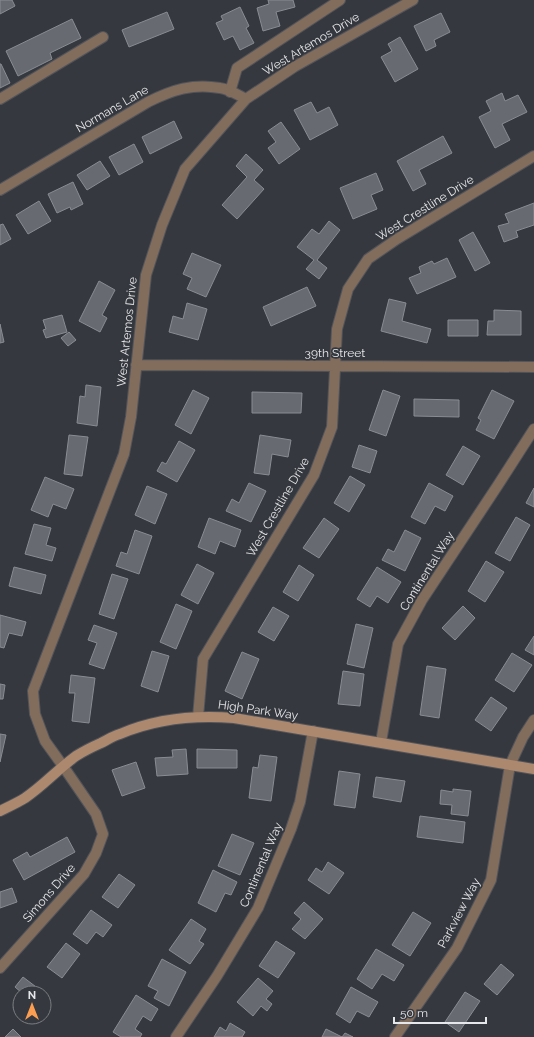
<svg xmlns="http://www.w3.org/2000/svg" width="534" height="1037" viewBox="0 0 534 1037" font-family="Raleway,sans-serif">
	<rect width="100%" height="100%" fill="#35383e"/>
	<path fill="#676a71" stroke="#8a8c94" d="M0,0H12L15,6L0,14Z
		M268,0H293L295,7L276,12L280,26L263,31L257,8L269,4Z
		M240,7L249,26L246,28L254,43L240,50L233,36L224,40L216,23L223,20L221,16Z
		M167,12L174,29L129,47L122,30Z
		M441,13L450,32L434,40L436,46L426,51L414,26Z
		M72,19L81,38L50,53L52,59L18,76L6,51Z
		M400,37L418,69L395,82L381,57L392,51L388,44Z
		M0,64H1L10,83L0,88Z
		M502,93L505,101L518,95L527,112L502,124L510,140L495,148L479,117L491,111L486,101Z
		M311,102L317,113L329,107L338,125L310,140L294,110Z
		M174,121L182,138L150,154L142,137Z
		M281,122L300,149L279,164L268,148L276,142L268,131Z
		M443,136L452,153L419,170L426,184L413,191L397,161Z
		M134,144L143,162L119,175L109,157Z
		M246,154L263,170L254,180L264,189L237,219L222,205L247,177L236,166Z
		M100,161L110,176L87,190L77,175Z
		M376,173L383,190L371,195L377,209L353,219L340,188Z
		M73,182L83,204L71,210L70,207L57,213L48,194Z
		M39,201L51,221L28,234L16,215Z
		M534,203V225L516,231L518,237L504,242L498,226L509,223L505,214Z
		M329,221L340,230L317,260L327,268L319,279L306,269L314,260L297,247L312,229L319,234Z
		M3,224L11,239L0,245V225Z
		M473,232L490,263L475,271L459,240Z
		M192,253L221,265L206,297L187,289L192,278L183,274Z
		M447,258L456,277L417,294L409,278L421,273L419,267L432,261L434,264Z
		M99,281L115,290L102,315L107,318L100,332L79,321Z
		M307,287L316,306L271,326L263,307Z
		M389,299L406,303L402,321L431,329L427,343L381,331Z
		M187,303L207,309L198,340L169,332L173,316L183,319Z
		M494,310L521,311V335H487L488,321H494Z
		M62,315L67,332L46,338L43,330L46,329L43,320Z
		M448,320H478V336H448Z
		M0,324L4,342L0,343Z
		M69,332L76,340L68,346L61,338Z
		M86,385L101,387L97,426L77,423L80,396L85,397Z
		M193,390L209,398L191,434L175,425Z
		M383,390L400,396L386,436L369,430Z
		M492,390L514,401L494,439L476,430L481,420L478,418Z
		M252,392L302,393L301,413H252Z
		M414,399L459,400V417L414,416Z
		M69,435L88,437L82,476L64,474Z
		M260,435L291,440L288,457L272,454L269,475L254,473Z
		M179,441L195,450L177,482L157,471L162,462L166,464Z
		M359,445L377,451L370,473L352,467Z
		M463,446L480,456L463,485L446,475Z
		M350,476L365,485L349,512L334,503Z
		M45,477L74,489L66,509L53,504L48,517L31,510Z
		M249,483L266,491L251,522L226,511L232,499L239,503Z
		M429,483L453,496L445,511L435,506L425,524L411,517Z
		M147,486L167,494L155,524L135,515Z
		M534,488V507L526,503Z
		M516,517L530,525L510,561L495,553Z
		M209,518L241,530L235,547L220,541L215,554L198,547Z
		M324,518L339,529L319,558L303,548Z
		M34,524L51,528L46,545L56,548L52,561L25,554Z
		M135,530L152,536L139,574L116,566L121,552L127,554Z
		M405,530L421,538L405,571L382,560L388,549L394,552Z
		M486,561L504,572L485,602L468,591Z
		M197,564L214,573L198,604L181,595Z
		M299,565L314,575L298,601L283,592Z
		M14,567L46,575L41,594L9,586Z
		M377,567L401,582L388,603L377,596L370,607L357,599Z
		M112,574L128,579L114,619L99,614Z
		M176,604L192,611L176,649L160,642Z
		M463,606L475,618L455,640L442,628Z
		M273,607L289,616L274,641L258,632Z
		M0,615L26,622L22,636L9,633L4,648L0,647Z
		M356,624L373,628L364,668L347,664Z
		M94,625L117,633L104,669L89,664L97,643L88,640Z
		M534,636V655L525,650Z
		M152,651L169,656L158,692L141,686Z
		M242,652L259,659L242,699L225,691Z
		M512,653L532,665L514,692L495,680Z
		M427,666L446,669L439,718L420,715Z
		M343,671L364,674L360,706L338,704Z
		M71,675L95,678L89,723L72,721L75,693H69Z
		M0,684L5,685L3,699H0Z
		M491,697L507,708L491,731L475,720Z
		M0,734L6,735L0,762Z
		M186,749L188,774L157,776L155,758L173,757L172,750Z
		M197,749L237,750V768H197Z
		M260,755L277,757L271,801L249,798L253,767L258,768Z
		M136,762L145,788L122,796L112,770Z
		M339,771L360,774L355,808L334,805Z
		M376,777L405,781L401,802L373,797Z
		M453,789L471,791L468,816L451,814L452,805L440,804L441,790L453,792Z
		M420,816L465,822L463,843L417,837Z
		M232,834L254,843L240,875L218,866Z
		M67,837L75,852L24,880L13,860L27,852L30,857Z
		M328,862L344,873L329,894L308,880L316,868L322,872Z
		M213,870L237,882L231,895L225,893L216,912L198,903Z
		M119,874L135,885L118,908L102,897Z
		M12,888L17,902L0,908V892Z
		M304,902L323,919L305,939L292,929L301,919L294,913Z
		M91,910L112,925L103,937L96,932L87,944L73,934Z
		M413,912L431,923L410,956L392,945Z
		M191,919L206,929L199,941L204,944L190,964L169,950Z
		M276,941L295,953L278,978L259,966Z
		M66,943L80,954L62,978L47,967Z
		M376,949L404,965L394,981L382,974L372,989L357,979Z
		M162,959L186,972L169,1006L154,998L158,991L148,986Z
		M501,964L514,975L497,995L484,984Z
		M23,977L44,993H22L15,987Z
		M258,978L273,991L266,999L272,1004L267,1011L261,1006L253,1016L237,1002Z
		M351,987L378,1002L369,1017L357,1011L350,1023L336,1014Z
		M465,992L480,1001L459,1032L445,1022Z
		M136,995L158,1009L151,1021L143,1016L135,1029L142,1034L140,1037H121L113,1032Z
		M20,999V1014L13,1008Z
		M230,1023L245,1032L242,1037H214L220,1027L226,1031Z
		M13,1029L21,1037H5Z
		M326,1029L342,1037L345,1033L353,1037H322Z"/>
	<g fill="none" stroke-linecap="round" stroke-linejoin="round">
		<g stroke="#51545a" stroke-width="12">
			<path id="street" d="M230,92L237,68L340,0
				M0,99L103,37
				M0,190L148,102C172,90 193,83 220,88C229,89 238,95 246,99
				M136,365L534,367
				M198,717L203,659L314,475L332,427L337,329L348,289L368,259L397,239L534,156
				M381,742L398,644L422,600L498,485L534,429
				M0,968L84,874L96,853L103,834L96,814L63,766L45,741L35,714L33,691L124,454L131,417L146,275L162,225L185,169L246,99L294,67L413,0
				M176,1037L217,976L258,908L291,829L300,802L313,731
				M395,1037L457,948L491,880L510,765L523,737L534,720"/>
		</g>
		<g stroke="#51545a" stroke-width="12">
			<path id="secondary" d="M0,811C8,807 17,803 25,798C43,786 58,769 76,756C84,751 92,747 101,743C107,740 113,736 120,734C155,719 196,715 234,718L534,769"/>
		</g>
		<use href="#street" stroke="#826c5c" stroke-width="10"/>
		<use href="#secondary" stroke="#ac886e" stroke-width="10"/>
	</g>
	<g text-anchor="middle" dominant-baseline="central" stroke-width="3.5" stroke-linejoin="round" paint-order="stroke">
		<g font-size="12" fill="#e6e7eb" stroke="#35383e">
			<text transform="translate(311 44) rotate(-31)">West Artemos Drive</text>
			<text transform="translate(112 109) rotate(-30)">Normans Lane</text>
			<text transform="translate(425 208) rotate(-32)">West Crestline Drive</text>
			<text transform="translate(127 332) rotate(-84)">West Artemos Drive</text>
			<text x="335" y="353">39th Street</text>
			<text transform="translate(278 507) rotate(-60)">West Crestline Drive</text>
			<text transform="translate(427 571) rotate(-58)">Continental Way</text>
			<text transform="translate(258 710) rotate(8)">High Park Way</text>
			<text transform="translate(261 865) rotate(-67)">Continental Way</text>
			<text transform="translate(49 893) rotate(-49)">Simons Drive</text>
			<text transform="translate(459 913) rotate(-62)">Parkview Way</text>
		</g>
	</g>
	<g transform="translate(32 1005)"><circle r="19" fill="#35383e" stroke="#7c7e83"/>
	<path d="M0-3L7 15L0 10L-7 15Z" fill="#fb9e51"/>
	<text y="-6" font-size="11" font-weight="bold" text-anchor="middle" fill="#e6e7eb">N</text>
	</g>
	<path d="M394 1017v6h92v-6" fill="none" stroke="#e6e7eb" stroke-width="2"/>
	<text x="400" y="1017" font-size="12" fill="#e6e7eb" stroke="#35383e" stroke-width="3" paint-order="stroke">50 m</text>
</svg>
